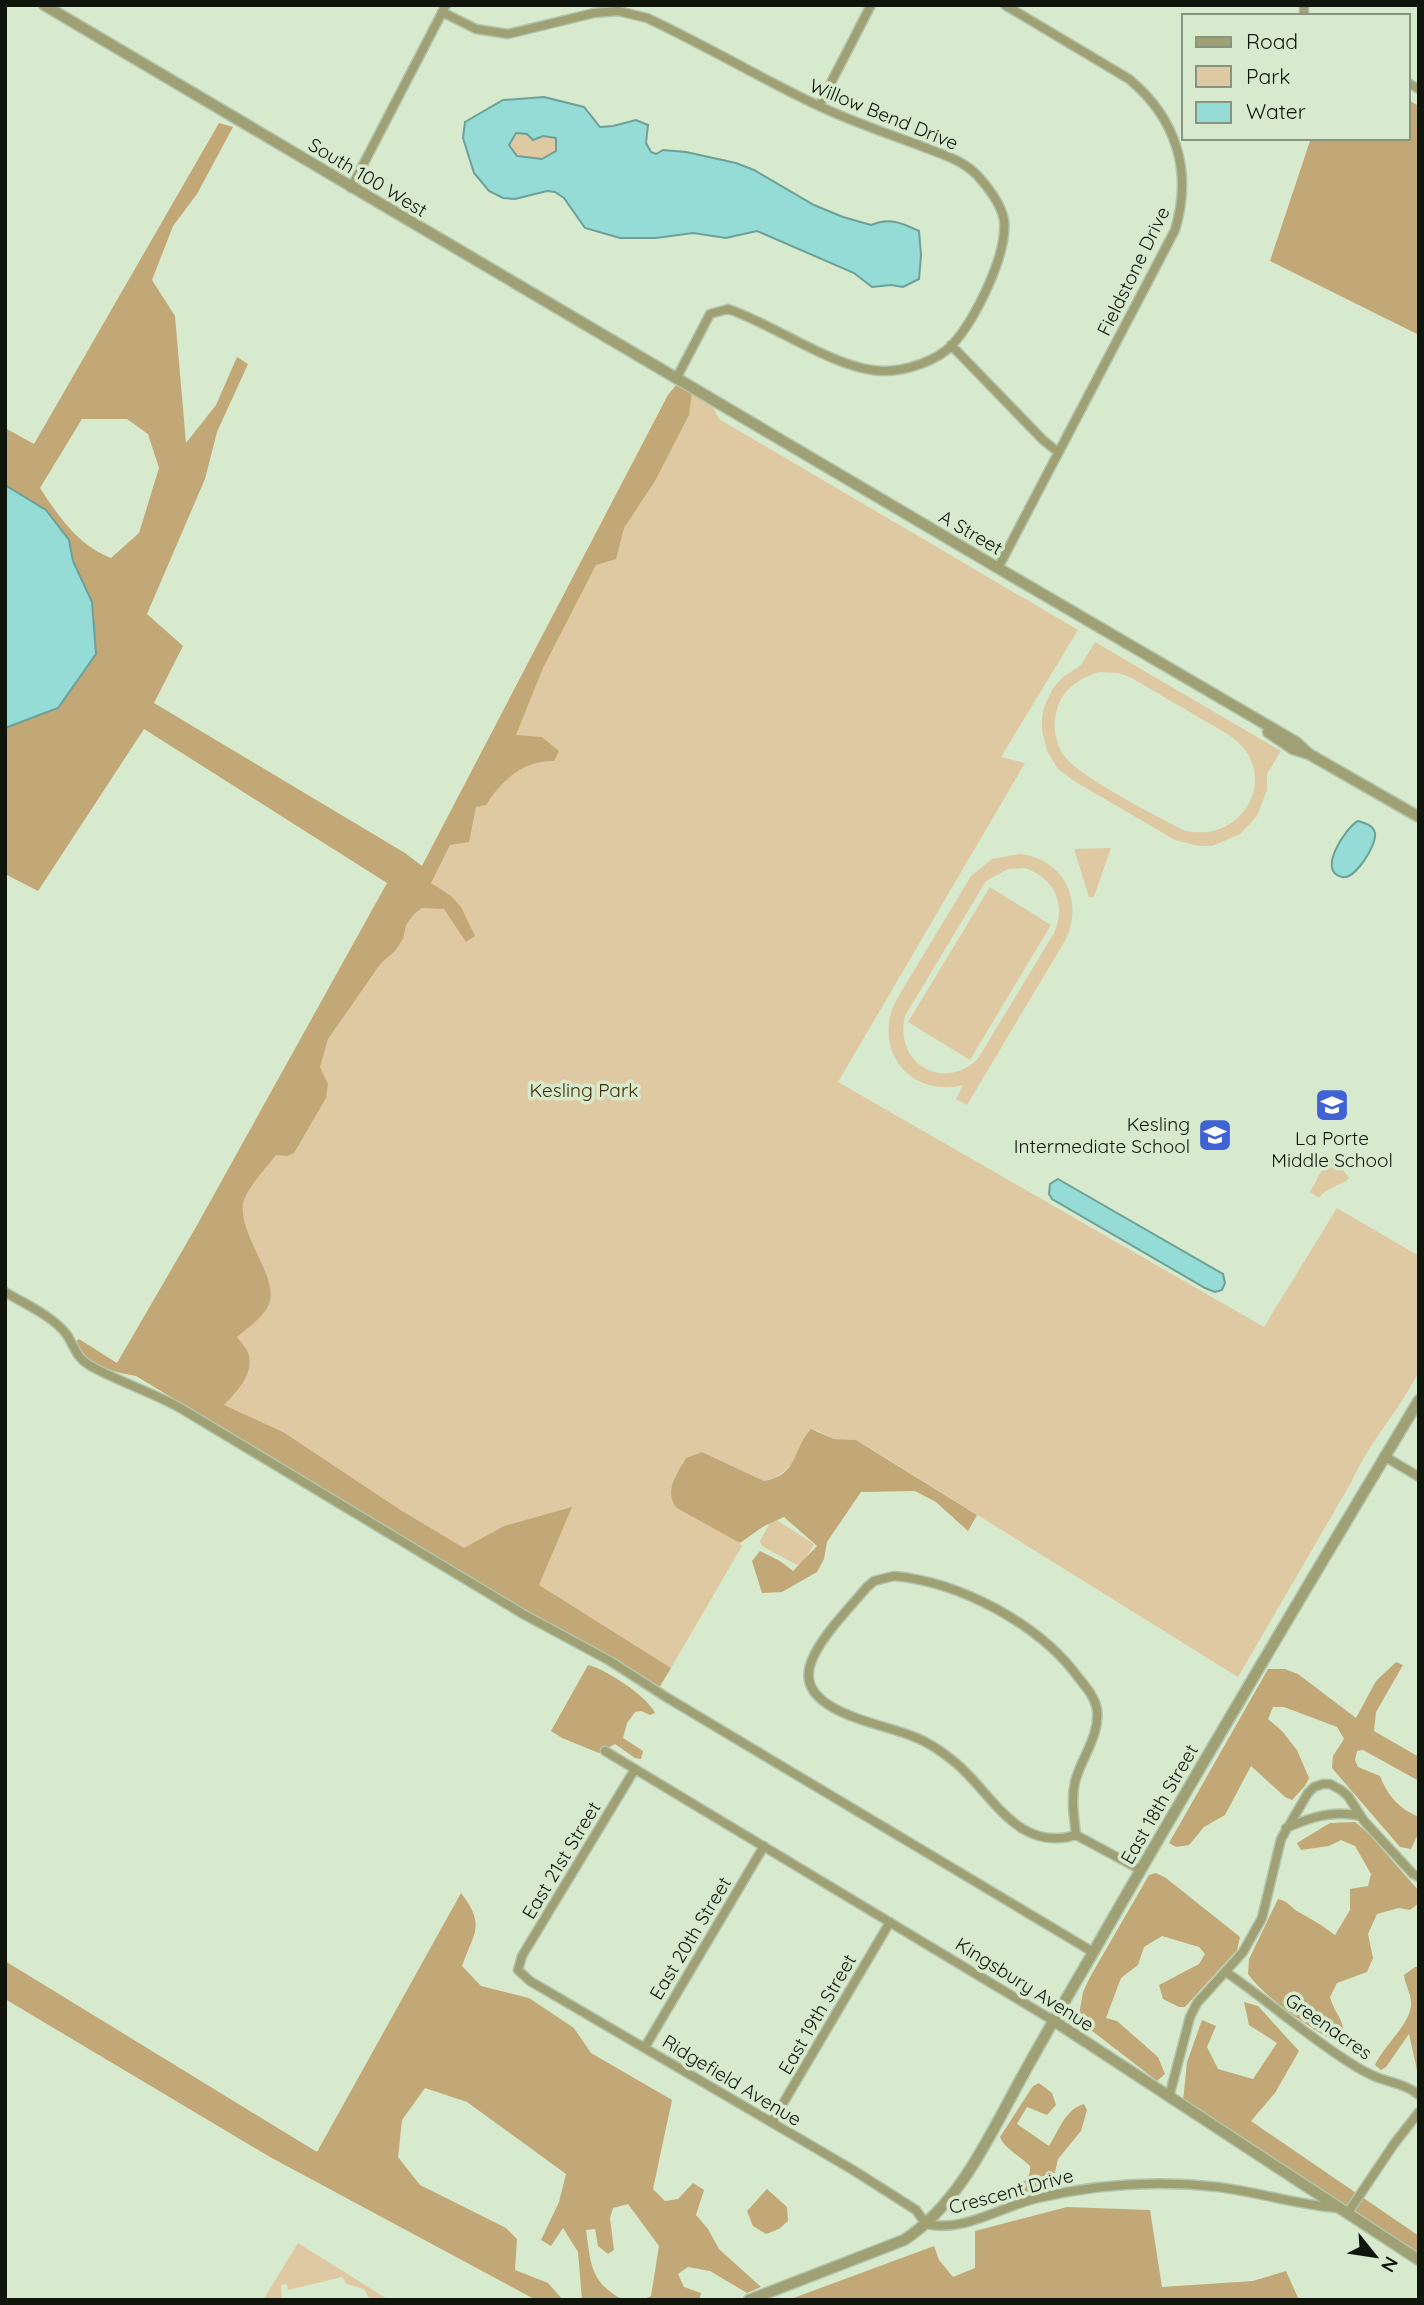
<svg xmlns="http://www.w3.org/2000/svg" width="1424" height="2305" viewBox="0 0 1424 2305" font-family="Quicksand,sans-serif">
	<rect width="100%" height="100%" fill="#d7eace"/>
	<path fill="#dfc9a2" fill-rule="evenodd" d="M515,133L556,138V151L542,159L517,156L509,145Z
		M692,392L713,407L719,419L1078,630L1001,757L1025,763L838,1082L1264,1327L1337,1208L1419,1256V1371C1400,1410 1369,1442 1352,1481L1238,1677L873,1450L856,1440L834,1439L816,1430C801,1449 791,1476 764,1481L702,1452L686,1458L678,1473L742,1546L671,1668L545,1590L535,1606L131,1369L422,866L668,395Z
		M1095,642L1281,751L1267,774V790L1257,816L1240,834L1212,846H1199L1175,840L1074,781L1058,769L1047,751L1042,730V719L1044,707L1053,688L1062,678L1081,665ZM1099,672L1119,673L1130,677L1229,735C1282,770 1247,843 1186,831C1161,819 1080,777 1065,757C1055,743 1052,726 1057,710C1062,689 1080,678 1099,672Z
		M1111,848L1096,891L1093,897H1089L1074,849Z
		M1019,854C1063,858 1084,900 1066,939L967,1105L956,1099L963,1085C910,1098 873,1051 895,1002L971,876L992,859ZM1025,868C1054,878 1067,904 1054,933L977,1060C941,1092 894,1062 905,1016L986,881L1008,869Z
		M990,887L1051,925L970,1060L908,1022Z
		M1326,1159L1336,1160L1349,1178C1340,1187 1328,1186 1319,1198L1310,1192L1322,1170L1315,1164Z
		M775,1519L814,1544L801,1567L762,1546L760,1541L771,1521Z
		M298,2243L389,2300H370L364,2289L347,2284L342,2277L288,2290L287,2284L281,2285L282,2300H263Z"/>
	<path fill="#c3a877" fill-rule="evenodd" d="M1408,100L1419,106V335L1270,261L1311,138H1408Z
		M219,123L233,127L197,194L173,226L152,280L175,316L186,443L216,405L237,357L248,364L217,432L205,479L147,614L183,646L154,703L405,853L422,866L668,395L677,384L692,392L689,415L655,481L624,528L616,559L596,565L543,668L516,735L542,737L559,751L554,761C523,760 501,781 486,805L476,807L469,842L450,845L431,883L451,896L461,907L475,936L466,942L444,909L422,908L414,914L406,925L403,939L395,951L381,963L328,1039L320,1067L328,1084L326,1098L294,1153L287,1156L276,1155C267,1167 245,1190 243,1204C238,1238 287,1285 265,1311C258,1321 246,1329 237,1337C241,1343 248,1349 249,1356C253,1376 236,1392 224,1405L283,1432L402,1511L464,1548L504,1526L572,1507L539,1585L671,1668L659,1688L424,1550L136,1376C111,1371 86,1367 74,1343L79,1339L117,1363L196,1227L387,883L144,729L38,891L5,874V728L58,708L92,602L73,561L69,540L46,510L5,485V428L34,444ZM82,419H127L148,434L159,468L139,533L111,558C78,545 59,517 40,488Z
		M811,1429L834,1439L856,1440L977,1515L968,1531L936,1502L915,1491L861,1492L827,1542L824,1559L817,1572L782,1592L762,1593L752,1561L760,1551L780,1561L793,1571L817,1546L784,1517L764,1526L740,1543L677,1508C663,1492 677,1474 686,1458L702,1452L764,1481C799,1475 792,1449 811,1429Z
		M1396,1662L1403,1665L1376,1712L1374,1731L1419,1757V1781L1363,1750L1357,1751L1355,1760L1358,1767L1380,1776C1388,1796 1398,1808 1419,1817V1832L1411,1849L1400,1847L1332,1768L1333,1756L1344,1739L1337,1727L1284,1707H1273L1268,1719L1282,1731L1297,1750L1309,1778L1305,1786L1292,1800L1285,1797L1251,1766L1225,1815L1204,1827L1189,1845L1176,1847L1169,1843L1268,1669H1285L1298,1674L1356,1718L1376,1681Z
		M588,1665C606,1669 648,1697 655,1713L650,1715L641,1711L635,1712L627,1723L623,1738L643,1751L641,1759L635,1758L615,1744L599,1753L562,1738L551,1731Z
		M1355,1822L1369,1834L1419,1891V1903L1410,1910L1399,1908L1377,1914L1368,1934L1373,1958L1367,1972L1337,1983L1330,1997C1335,2016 1344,2016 1344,2039L1336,2042C1310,2028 1265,1998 1248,1974L1249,1959L1278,1899C1288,1901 1289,1906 1297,1911C1311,1919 1322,1925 1335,1935L1350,1910V1889L1368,1886L1371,1874L1355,1846L1341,1840L1329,1846L1301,1850L1297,1843L1330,1823Z
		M1156,1873L1166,1878L1240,1937L1237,1950L1185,2007H1179L1163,1999L1159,1985L1199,1964L1205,1954L1199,1947L1162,1936L1144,1947L1138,1965L1121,1978L1106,2018L1117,2021L1158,2057L1165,2074L1157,2081L1078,2020L1083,1992L1090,1977L1149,1875Z
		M461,1893C486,1926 474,1932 462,1966L481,1986L529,1998L574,2028L591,2053L672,2100L653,2189L665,2201L678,2199L693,2183L704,2190L696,2215L708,2229L719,2249L761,2287L747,2293L710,2271L688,2267L678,2274L684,2287L701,2293L699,2300H642L651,2296L659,2246L628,2204L613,2208L610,2218L614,2250L608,2254L598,2246L595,2229L586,2230C591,2264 590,2282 623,2300H582L578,2252L563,2228L551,2246L541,2240L559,2202L566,2174L467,2102L425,2088L402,2120L398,2157L420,2185L506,2228L517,2239L515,2270L548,2283L563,2300H536L270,2157L5,1999V1961L317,2152Z
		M1415,1967H1419V2079L1409,2034L1386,2067L1381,2070L1375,2065C1383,2046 1413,2022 1411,2002C1411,1993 1405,1985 1404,1975Z
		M1244,2002L1258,2006L1299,2051L1275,2093L1251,2121L1419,2236V2254L1183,2101L1187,2062L1202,2020L1216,2026L1207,2047L1218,2069L1253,2079L1277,2043L1249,2025Z
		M1039,2083L1052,2093L1056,2105L1047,2115L1027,2107L1017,2124L1049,2146C1059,2131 1064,2110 1084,2104L1087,2110L1081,2131L1058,2159L1053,2181C1041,2188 1026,2197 1013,2189C1023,2182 1031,2179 1030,2166C1020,2156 1005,2149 1000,2137L1033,2086Z
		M767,2189L787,2207L788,2221L779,2229L766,2234L753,2226L747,2211Z
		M1067,2207L1150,2210L1162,2287L1253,2281L1286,2271L1299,2300H788L934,2246L939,2260L953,2277L975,2268V2231Z"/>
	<path fill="#94dcd5" stroke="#6ca098" stroke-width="2" fill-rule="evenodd" d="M544,97L584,107L600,127L613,126L636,120L648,125L646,143L651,152L656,154L663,150L686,152L736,163L754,170L814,205L843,217L871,225C889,217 902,223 919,231L921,255L919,279L903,287L891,285L872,287L854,273L757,231L726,238L693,233L656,238H620L585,228L564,198L555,192L547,191L515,199L503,198L489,191L474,173L463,138L465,122L503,100ZM516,133L527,134L533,140L543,136L556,138V151L542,159L517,156L509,145Z
		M5,485L46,510L69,540L73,561L92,602L96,654L58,708L5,728Z
		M1358,821C1365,823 1373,825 1375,833C1377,845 1355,880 1342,877C1316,872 1346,827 1358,821Z
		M1058,1179L1223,1274L1225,1283L1222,1290L1215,1292L1205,1288L1052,1199L1049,1194L1050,1184Z"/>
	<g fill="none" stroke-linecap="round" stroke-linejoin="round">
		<g stroke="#b3c4ab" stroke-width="11">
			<path id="minor" d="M1304,5V16
				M442,12L476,29L508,34L594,13L618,11L647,18C705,45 760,78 817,105C850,121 886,133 921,146C941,154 961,159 977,175C987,186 1001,204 1004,220C1008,254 975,320 952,345C937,361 906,371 884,371C837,371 774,324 728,309L710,314L676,379
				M1408,83L1419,89
				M819,106L871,5
				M351,188L446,5
				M951,345L1043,440L1058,452
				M998,568L1175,230C1193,171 1176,118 1129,79L1005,5
				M5,1292C25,1304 53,1316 67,1335C74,1346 77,1358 89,1365C119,1382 152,1392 182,1409L523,1614L610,1661L666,1697L1093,1952
				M1384,1456L1419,1477
				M894,1576C960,1582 1039,1624 1078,1677C1086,1687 1095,1697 1097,1710C1100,1736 1081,1758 1075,1782C1071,1799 1074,1817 1076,1835C1018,1853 993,1795 957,1764C944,1753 929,1742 912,1736C881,1723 790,1711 812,1660C822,1635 849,1609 866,1588L874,1581Z
				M605,1751L1054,2021
				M635,1769L522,1956L518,1970L530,1981L853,2170L916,2210L926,2224C963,2233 1002,2206 1038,2198C1097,2184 1157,2180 1218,2187C1258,2192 1297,2205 1338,2208
				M1286,1828C1311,1817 1333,1810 1360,1816
				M1076,1835L1141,1870
				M1226,1972C1270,2002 1309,2038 1355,2066C1362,2070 1370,2075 1379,2078C1393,2083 1407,2085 1419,2095
				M645,2047L764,1846
				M1169,2097L1190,2017L1197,2003L1243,1952L1262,1918L1281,1839L1308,1793L1314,1787L1323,1784H1330L1341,1790L1348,1796L1364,1821L1413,1874L1419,1877
				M772,2122L890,1922
				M1347,2214L1394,2144L1419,2112"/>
		</g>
		<g stroke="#b3c4ab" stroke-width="13">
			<path id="tertiary" d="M44,5L998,568L1296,742L1309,754
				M1268,732L1293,749L1309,754L1419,817
				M1054,2021L1419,2260
				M749,2300L904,2240C961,2203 991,2132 1023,2075C1046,2033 1070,1992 1094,1951C1200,1766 1309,1583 1419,1400"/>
		</g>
		<use href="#minor" stroke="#9fa074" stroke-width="8"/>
		<use href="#tertiary" stroke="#9fa074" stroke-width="10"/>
	</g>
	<defs>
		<g id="school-square" transform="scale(1.75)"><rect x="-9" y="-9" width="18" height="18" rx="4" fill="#3f62d4" stroke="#d7eace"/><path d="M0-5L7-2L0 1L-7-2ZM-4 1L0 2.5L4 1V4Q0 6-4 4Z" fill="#fff"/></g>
	</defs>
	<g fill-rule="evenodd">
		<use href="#school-square" x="1332" y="1105"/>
		<use href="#school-square" x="1215" y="1135"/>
	</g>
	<g text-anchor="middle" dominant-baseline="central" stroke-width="7" stroke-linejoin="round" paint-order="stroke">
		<g font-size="19" fill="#0f150b" stroke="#d7eace">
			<text transform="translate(884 114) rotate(22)">Willow Bend Drive</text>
			<text transform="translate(368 177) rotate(31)">South 100 West</text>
			<text transform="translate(1133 271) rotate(-64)">Fieldstone Drive</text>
			<text transform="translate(971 532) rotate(30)">A Street</text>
			<text transform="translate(1159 1804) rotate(-60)">East 18th Street</text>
			<text transform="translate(561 1860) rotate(-59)">East 21st Street</text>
			<text transform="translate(690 1938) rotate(-59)">East 20th Street</text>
			<text transform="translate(1025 1984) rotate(32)">Kingsbury Avenue</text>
			<text transform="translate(817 2014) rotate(-60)">East 19th Street</text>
			<text transform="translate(1329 2026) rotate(35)">Greenacres</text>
			<text transform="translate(732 2080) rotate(31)">Ridgefield Avenue</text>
			<text transform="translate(1011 2191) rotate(-15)">Crescent Drive</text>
		</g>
		<g font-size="19" fill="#402d02" stroke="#d7eace">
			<text x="584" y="1090">Kesling Park</text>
		</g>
		<g font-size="19" fill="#0f150b" stroke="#d7eace" text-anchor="end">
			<text x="1190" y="1124">Kesling<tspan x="1190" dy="22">Intermediate School</tspan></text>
			<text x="1332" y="1138" text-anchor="middle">La Porte<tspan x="1332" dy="22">Middle School</tspan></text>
		</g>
	</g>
	<rect width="1424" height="2305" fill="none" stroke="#0f150b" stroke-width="14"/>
	<rect x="1182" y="14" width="228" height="126" fill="#d7eace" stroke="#879580" stroke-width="2"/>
	<rect x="1196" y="37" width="35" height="10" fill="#9fa074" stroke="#879580" stroke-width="2"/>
	<text x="1246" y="49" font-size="21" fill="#0f150b">Road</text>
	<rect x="1196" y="66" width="35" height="21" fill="#dfc9a2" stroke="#879580" stroke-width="2"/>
	<text x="1246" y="84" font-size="21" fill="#0f150b">Park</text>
	<rect x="1196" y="102" width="35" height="21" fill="#94dcd5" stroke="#879580" stroke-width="2"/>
	<text x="1246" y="119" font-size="21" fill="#0f150b">Water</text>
	<g transform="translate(1375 2256) rotate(120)" stroke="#d7eace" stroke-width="5" paint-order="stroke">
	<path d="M0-5L12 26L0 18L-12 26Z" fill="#0f150b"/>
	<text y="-10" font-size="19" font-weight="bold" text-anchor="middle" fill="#0f150b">N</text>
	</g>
</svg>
